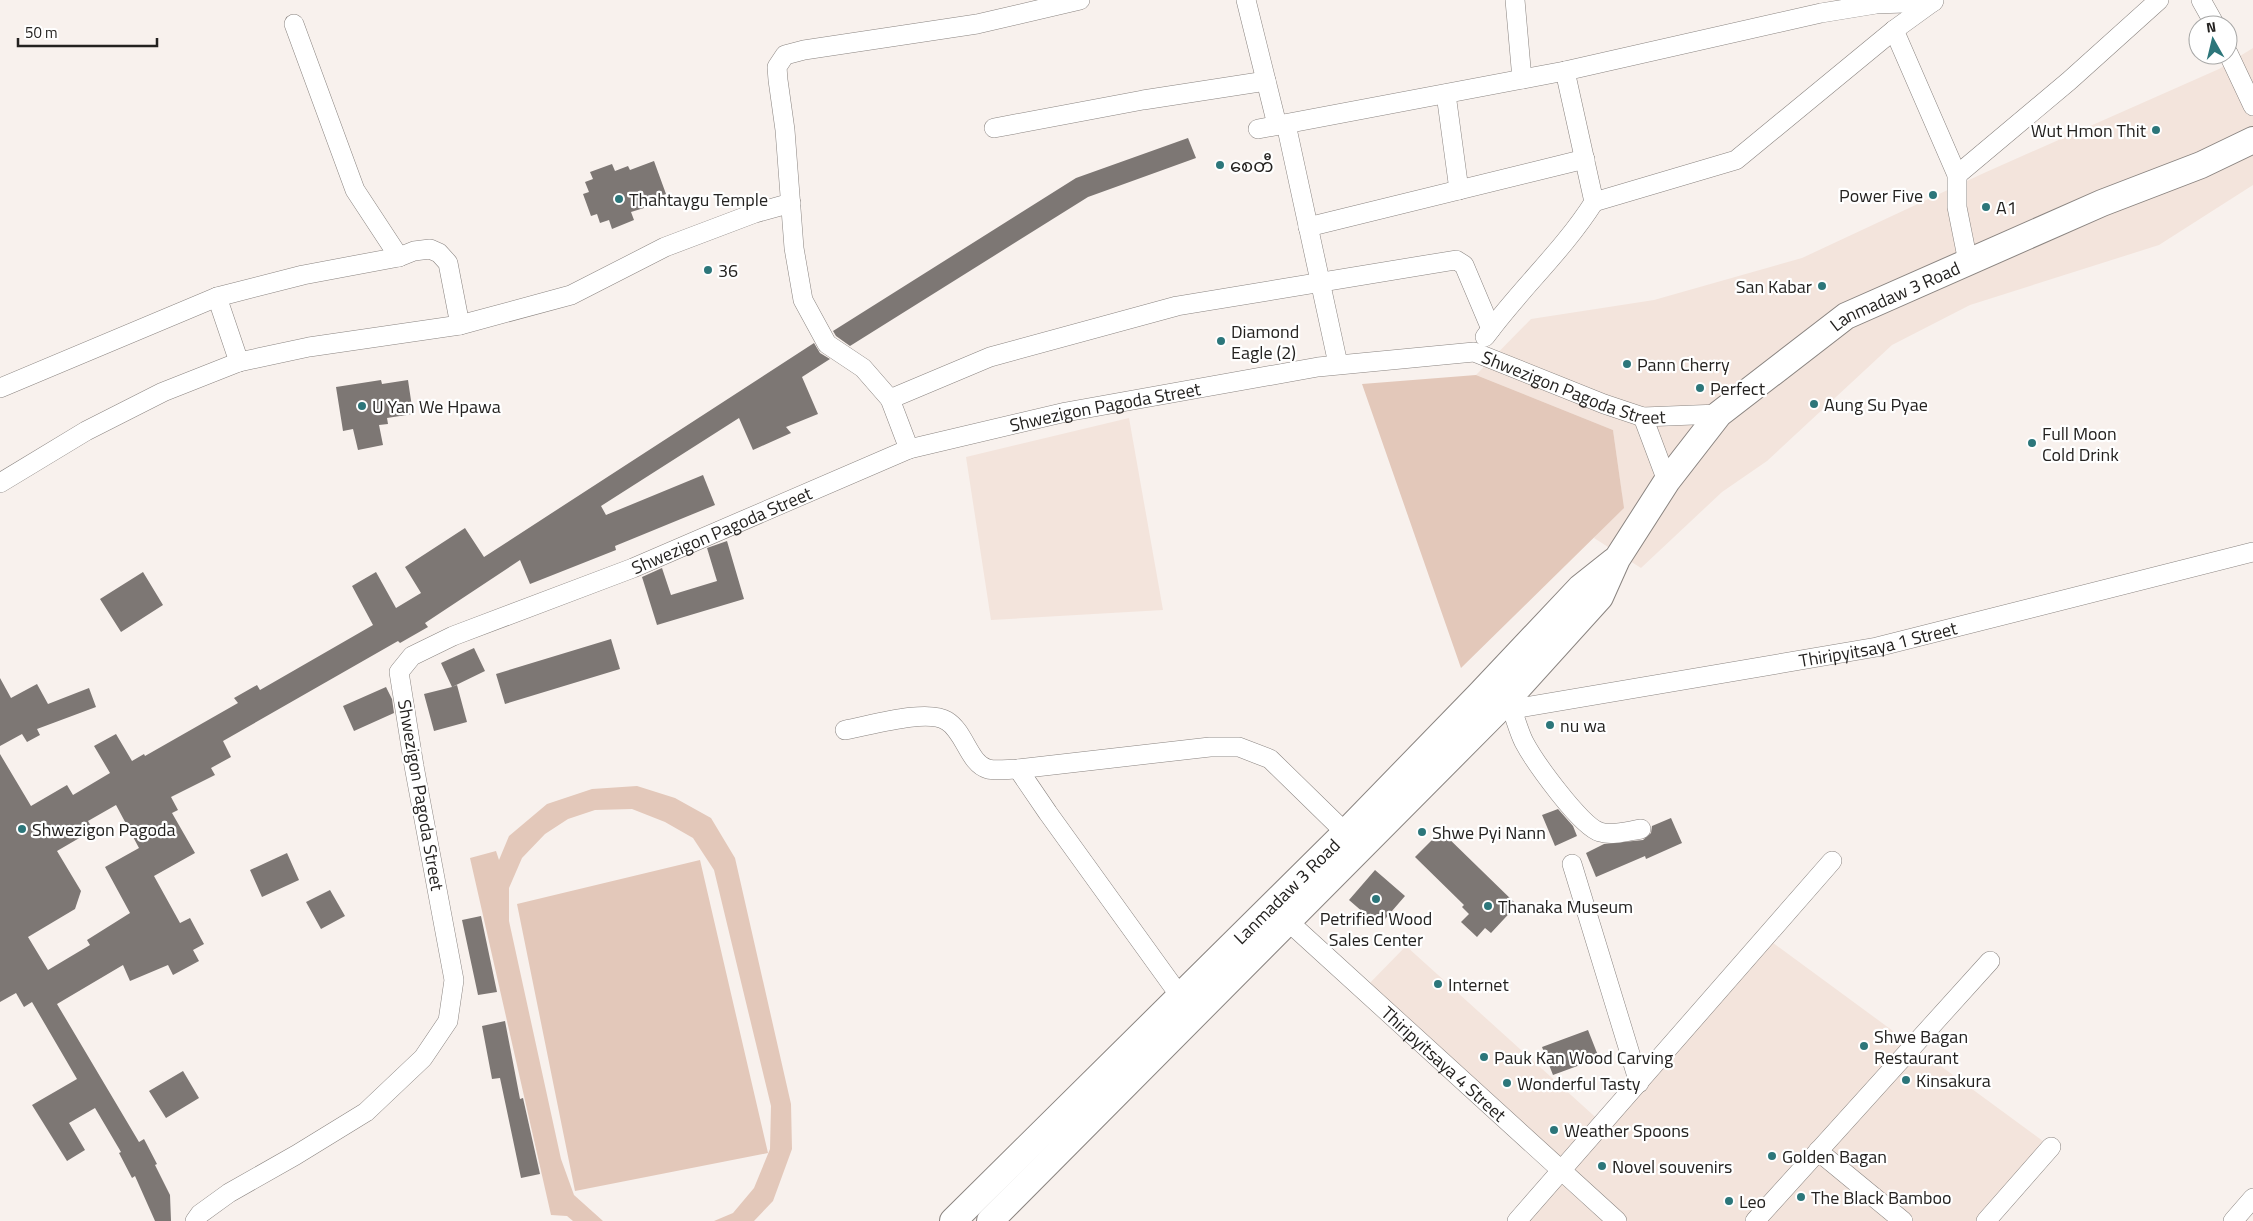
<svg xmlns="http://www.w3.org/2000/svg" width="2253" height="1221" viewBox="0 0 2253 1221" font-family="'Titillium Web','Noto Sans Myanmar',sans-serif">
	<rect width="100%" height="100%" fill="#f8f1ed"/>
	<path fill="#f3e4dc" d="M2253,48V185L2159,245L1970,305L1892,345L1767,461L1722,492L1641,568L1594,538L1622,495L1613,430L1476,375L1531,319L1654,300L1802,258L1984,173L2219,69Z
		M1129,418L1163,610L991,620L966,457Z
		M1765,937L2051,1147L1986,1221H1517L1561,1172L1363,990L1406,946L1603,1124Z"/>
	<path fill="#e3c8ba" d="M1476,375L1613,430L1624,508L1461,668L1362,384Z
		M637,786L675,798L711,818L735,858L791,1104L792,1149L773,1201L754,1221H714L733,1213L754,1188L770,1149L771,1106L714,870L693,838L665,822L632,809L595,810L568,819L545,834L522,858L509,888V921L561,1159L574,1195L603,1221H573L567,1216L551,1215L470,858L496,851L499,860L509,836L547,804L592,789Z
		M700,860L768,1153L575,1191L517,904Z"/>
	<path fill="#7d7774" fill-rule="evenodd" d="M1188,138L1196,158L1088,197L850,346L836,336L833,331L1076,178Z
		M654,161L666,194L642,203L644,208L631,212L634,220L612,229L609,220L600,223L597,214L591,216L583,194L589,192L585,182L593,179L590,172L612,164L615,171L628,166L630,170Z
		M814,343L820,353L830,359L802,377L818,414L786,427L791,433L753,450L739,418L601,506L606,515L703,475L715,505L615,546L616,550L530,584L520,560L425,623L428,627L400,643L398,641L223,741L231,757L211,768L215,775L171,797L178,810L172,813L195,853L154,876L180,923L190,918L204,944L193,950L199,961L173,975L168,965L130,981L123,965L57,1004L139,1142L144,1139L157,1164L155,1165L170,1195L171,1221H155L135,1176L132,1178L119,1153L121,1152L95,1108L69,1123L85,1150L67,1161L32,1105L77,1079L32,1002L24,1007L16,993L0,1002V754L31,806L67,785L73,795L110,773L94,746L116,734L132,761L144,754L145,756L238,703L234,698L257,685L260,690L373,625L352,586L376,572L396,608L421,593L405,567L465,528L484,557ZM116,805L139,848L105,867L130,913L87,940L90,945L48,970L28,937L75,909L81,891L57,851L93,830L88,821Z
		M381,380L382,384L408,380L413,414L387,418L388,424L379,425L383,445L358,450L353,429L343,431L336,387Z
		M727,541L744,599L657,625L642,577L662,568L671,595L717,581L707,548Z
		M143,572L163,605L121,632L100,599Z
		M611,639L620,669L505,704L496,674Z
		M474,648L485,671L452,687L457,685L467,722L434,731L424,694L452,687L441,663Z
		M0,678L11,698L37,684L48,704L89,688L96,707L37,729L40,735L27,742L22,734L0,746Z
		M386,687L392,699L394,713L354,731L343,706Z
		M1558,809L1573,826L1577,836L1555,846L1542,815Z
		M1671,818L1682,843L1646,859L1645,856L1596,877L1586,853L1604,844L1643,840L1651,833L1652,826Z
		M1441,831L1517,905L1491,933L1485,928L1477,937L1461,922L1469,914L1462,907L1464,905L1415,857Z
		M287,853L299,880L262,897L250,870Z
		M1375,870L1405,896L1379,926L1349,900Z
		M330,890L345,916L321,929L306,902Z
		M481,916L497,992L478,995L462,920Z
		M505,1021L520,1099L523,1098L540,1174L521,1178L500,1078L492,1079L482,1026Z
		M1588,1030L1599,1058L1553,1075L1542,1047Z
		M183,1071L199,1098L166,1118L149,1091Z"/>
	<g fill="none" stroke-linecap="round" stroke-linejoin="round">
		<g stroke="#8a8480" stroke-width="20">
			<g id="street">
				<path d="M1246,0L1277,125"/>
				<path d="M1515,0L1522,79"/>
				<path d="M2201,0L2215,25"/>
				<path d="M294,24L355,190L399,257"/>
				<path d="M1894,30L1957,175V207L1968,262"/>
				<path d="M2228,53L2253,106"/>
				<path d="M1446,94L1459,190"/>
				<path d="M1286,124L1338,364"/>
				<path d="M994,128L1143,100L1266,81"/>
				<path d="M1258,129L1565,71L1821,13L1876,4L1933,2"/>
				<path d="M1957,175L2069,81L2159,0"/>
				<path d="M1594,202L1736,160L1894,30L1934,1"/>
				<path d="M1308,227L1585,159"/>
				<path d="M217,297L239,362"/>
				<path d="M1485,337C1519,290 1563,251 1594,202L1565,71"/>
				<path d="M0,388L217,297L303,275L399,257L414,251L430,249L439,253L448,263L460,325"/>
				<path d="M890,399L990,357L1177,306L1456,260L1464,265L1491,329"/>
				<path d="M1643,417L1667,481"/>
				<path d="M909,449L890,399L863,368L827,344L803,300L794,248L785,130L778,80L777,67L785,55L804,50L977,24L1080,0"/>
				<path d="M0,483L86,431L163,392L239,362L309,347L460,325L571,295L665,247L755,213L791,203"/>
				<path d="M1512,710C1516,720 1519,732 1524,742C1534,761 1581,827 1600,832C1613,836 1628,831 1641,829"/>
				<path id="s1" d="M1496,712L1877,647L2253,552"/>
				<path d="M845,730C869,726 927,708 947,721C965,732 969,764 988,769C996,771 1009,769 1018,769L1210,747H1239L1270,759L1354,841"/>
				<path d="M1018,769L1048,813L1180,996"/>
				<path d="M1572,864L1639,1083"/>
				<path id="s2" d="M1280,914L1617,1221"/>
				<path d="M1818,1151L1903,1221"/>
				<path id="s3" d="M195,1221L200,1214L229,1193L296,1155L366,1112L423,1058L448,1021L454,980L414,766L399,672L412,656L453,636L633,568L909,449L1066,412L1318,367L1474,352L1604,404L1643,417L1719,414"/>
				<path d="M1517,1221L1832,861"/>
				<path d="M1755,1221L1990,961"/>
				<path d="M1986,1221L2051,1147"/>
				<path d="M2233,1221L2253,1198"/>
			</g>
		</g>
		<g stroke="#8a8480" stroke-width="28">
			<g id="secondary">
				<path id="s4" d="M953,1221L1345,833L1479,695L1580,588L1614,561"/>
				<path id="s5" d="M990,1221L1496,712L1600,597L1617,559L1667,481L1719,414L1846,316L2102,203L2201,165L2253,140"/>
			</g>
		</g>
		<use href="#street" stroke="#fff" stroke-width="19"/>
		<use href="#secondary" stroke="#fff" stroke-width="26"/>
	</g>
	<g fill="#2c767a" stroke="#fff" stroke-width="2">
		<circle cx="2156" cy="130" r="5"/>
		<circle cx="1220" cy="165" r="5"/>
		<circle cx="1933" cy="195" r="5"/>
		<circle cx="619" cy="199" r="5"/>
		<circle cx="1986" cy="207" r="5"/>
		<circle cx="708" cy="270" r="5"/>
		<circle cx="1822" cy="286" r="5"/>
		<circle cx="1221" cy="341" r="5"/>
		<circle cx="1627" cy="364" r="5"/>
		<circle cx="1700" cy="388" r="5"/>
		<circle cx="1814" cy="404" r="5"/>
		<circle cx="362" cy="406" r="5"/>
		<circle cx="2032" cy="443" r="5"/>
		<circle cx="1550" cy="725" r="5"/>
		<circle cx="22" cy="829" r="5"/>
		<circle cx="1422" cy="832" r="5"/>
		<circle cx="1376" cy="899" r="5"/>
		<circle cx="1488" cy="906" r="5"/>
		<circle cx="1438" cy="984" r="5"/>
		<circle cx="1864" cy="1046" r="5"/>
		<circle cx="1484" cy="1057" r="5"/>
		<circle cx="1906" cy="1080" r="5"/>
		<circle cx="1507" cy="1083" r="5"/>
		<circle cx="1554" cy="1130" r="5"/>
		<circle cx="1772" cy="1156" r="5"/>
		<circle cx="1602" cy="1166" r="5"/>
		<circle cx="1801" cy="1197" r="5"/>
		<circle cx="1729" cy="1201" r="5"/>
	</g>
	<g text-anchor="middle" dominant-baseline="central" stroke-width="4.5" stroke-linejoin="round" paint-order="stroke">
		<g font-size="18" fill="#242220" stroke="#fff" text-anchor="start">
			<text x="2146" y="130" text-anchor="end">Wut Hmon Thit</text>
			<text x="1230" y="165">စေတီ</text>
			<text x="1923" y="195" text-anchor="end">Power Five</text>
			<text x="629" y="199">Thahtaygu Temple</text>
			<text x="1996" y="207">A1</text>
			<text x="718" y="270">36</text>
			<text x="1812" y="286" text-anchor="end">San Kabar</text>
			<text x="1231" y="331">Diamond<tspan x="1231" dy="21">Eagle (2)</tspan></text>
			<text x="1637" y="364">Pann Cherry</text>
			<text x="1710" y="388">Perfect</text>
			<text x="1824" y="404">Aung Su Pyae</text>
			<text x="372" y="406">U Yan We Hpawa</text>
			<text x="2042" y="433">Full Moon<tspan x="2042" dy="21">Cold Drink</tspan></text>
			<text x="1560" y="725">nu wa</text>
			<text x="32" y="829">Shwezigon Pagoda</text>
			<text x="1432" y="832">Shwe Pyi Nann</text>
			<text x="1498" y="906">Thanaka Museum</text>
			<text x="1376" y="918" text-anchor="middle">Petrified Wood<tspan x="1376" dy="21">Sales Center</tspan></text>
			<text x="1448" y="984">Internet</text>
			<text x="1874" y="1036">Shwe Bagan<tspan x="1874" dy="21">Restaurant</tspan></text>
			<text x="1494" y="1057">Pauk Kan Wood Carving</text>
			<text x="1916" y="1080">Kinsakura</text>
			<text x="1517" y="1083">Wonderful Tasty</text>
			<text x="1564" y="1130">Weather Spoons</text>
			<text x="1782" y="1156">Golden Bagan</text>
			<text x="1612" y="1166">Novel souvenirs</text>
			<text x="1811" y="1197">The Black Bamboo</text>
			<text x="1739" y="1201">Leo</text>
		</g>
		<g font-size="18" fill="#242220" stroke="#fff">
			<text stroke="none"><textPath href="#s5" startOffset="1305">Lanmadaw 3 Road</textPath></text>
			<text stroke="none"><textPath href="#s3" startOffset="1921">Shwezigon Pagoda Street</textPath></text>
			<text stroke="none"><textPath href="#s3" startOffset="1441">Shwezigon Pagoda Street</textPath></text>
			<text stroke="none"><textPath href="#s3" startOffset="1036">Shwezigon Pagoda Street</textPath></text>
			<text stroke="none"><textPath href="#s1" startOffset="388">Thiripyitsaya 1 Street</textPath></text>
			<text transform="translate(421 795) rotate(80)">Shwezigon Pagoda Street</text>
			<text stroke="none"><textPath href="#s4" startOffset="469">Lanmadaw 3 Road</textPath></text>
			<text stroke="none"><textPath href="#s2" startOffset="222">Thiripyitsaya 4 Street</textPath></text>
		</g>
	</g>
	<g transform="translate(2213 40) rotate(352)"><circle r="24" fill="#ffffff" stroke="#a7a7a6"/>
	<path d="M0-4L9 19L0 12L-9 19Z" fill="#2c767a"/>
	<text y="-8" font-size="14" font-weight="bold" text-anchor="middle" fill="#242220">N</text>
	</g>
	<path d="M18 38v8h139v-8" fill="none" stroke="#242220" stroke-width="2.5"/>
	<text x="25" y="38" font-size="15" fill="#242220" stroke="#ffffff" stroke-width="4" paint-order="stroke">50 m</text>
</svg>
